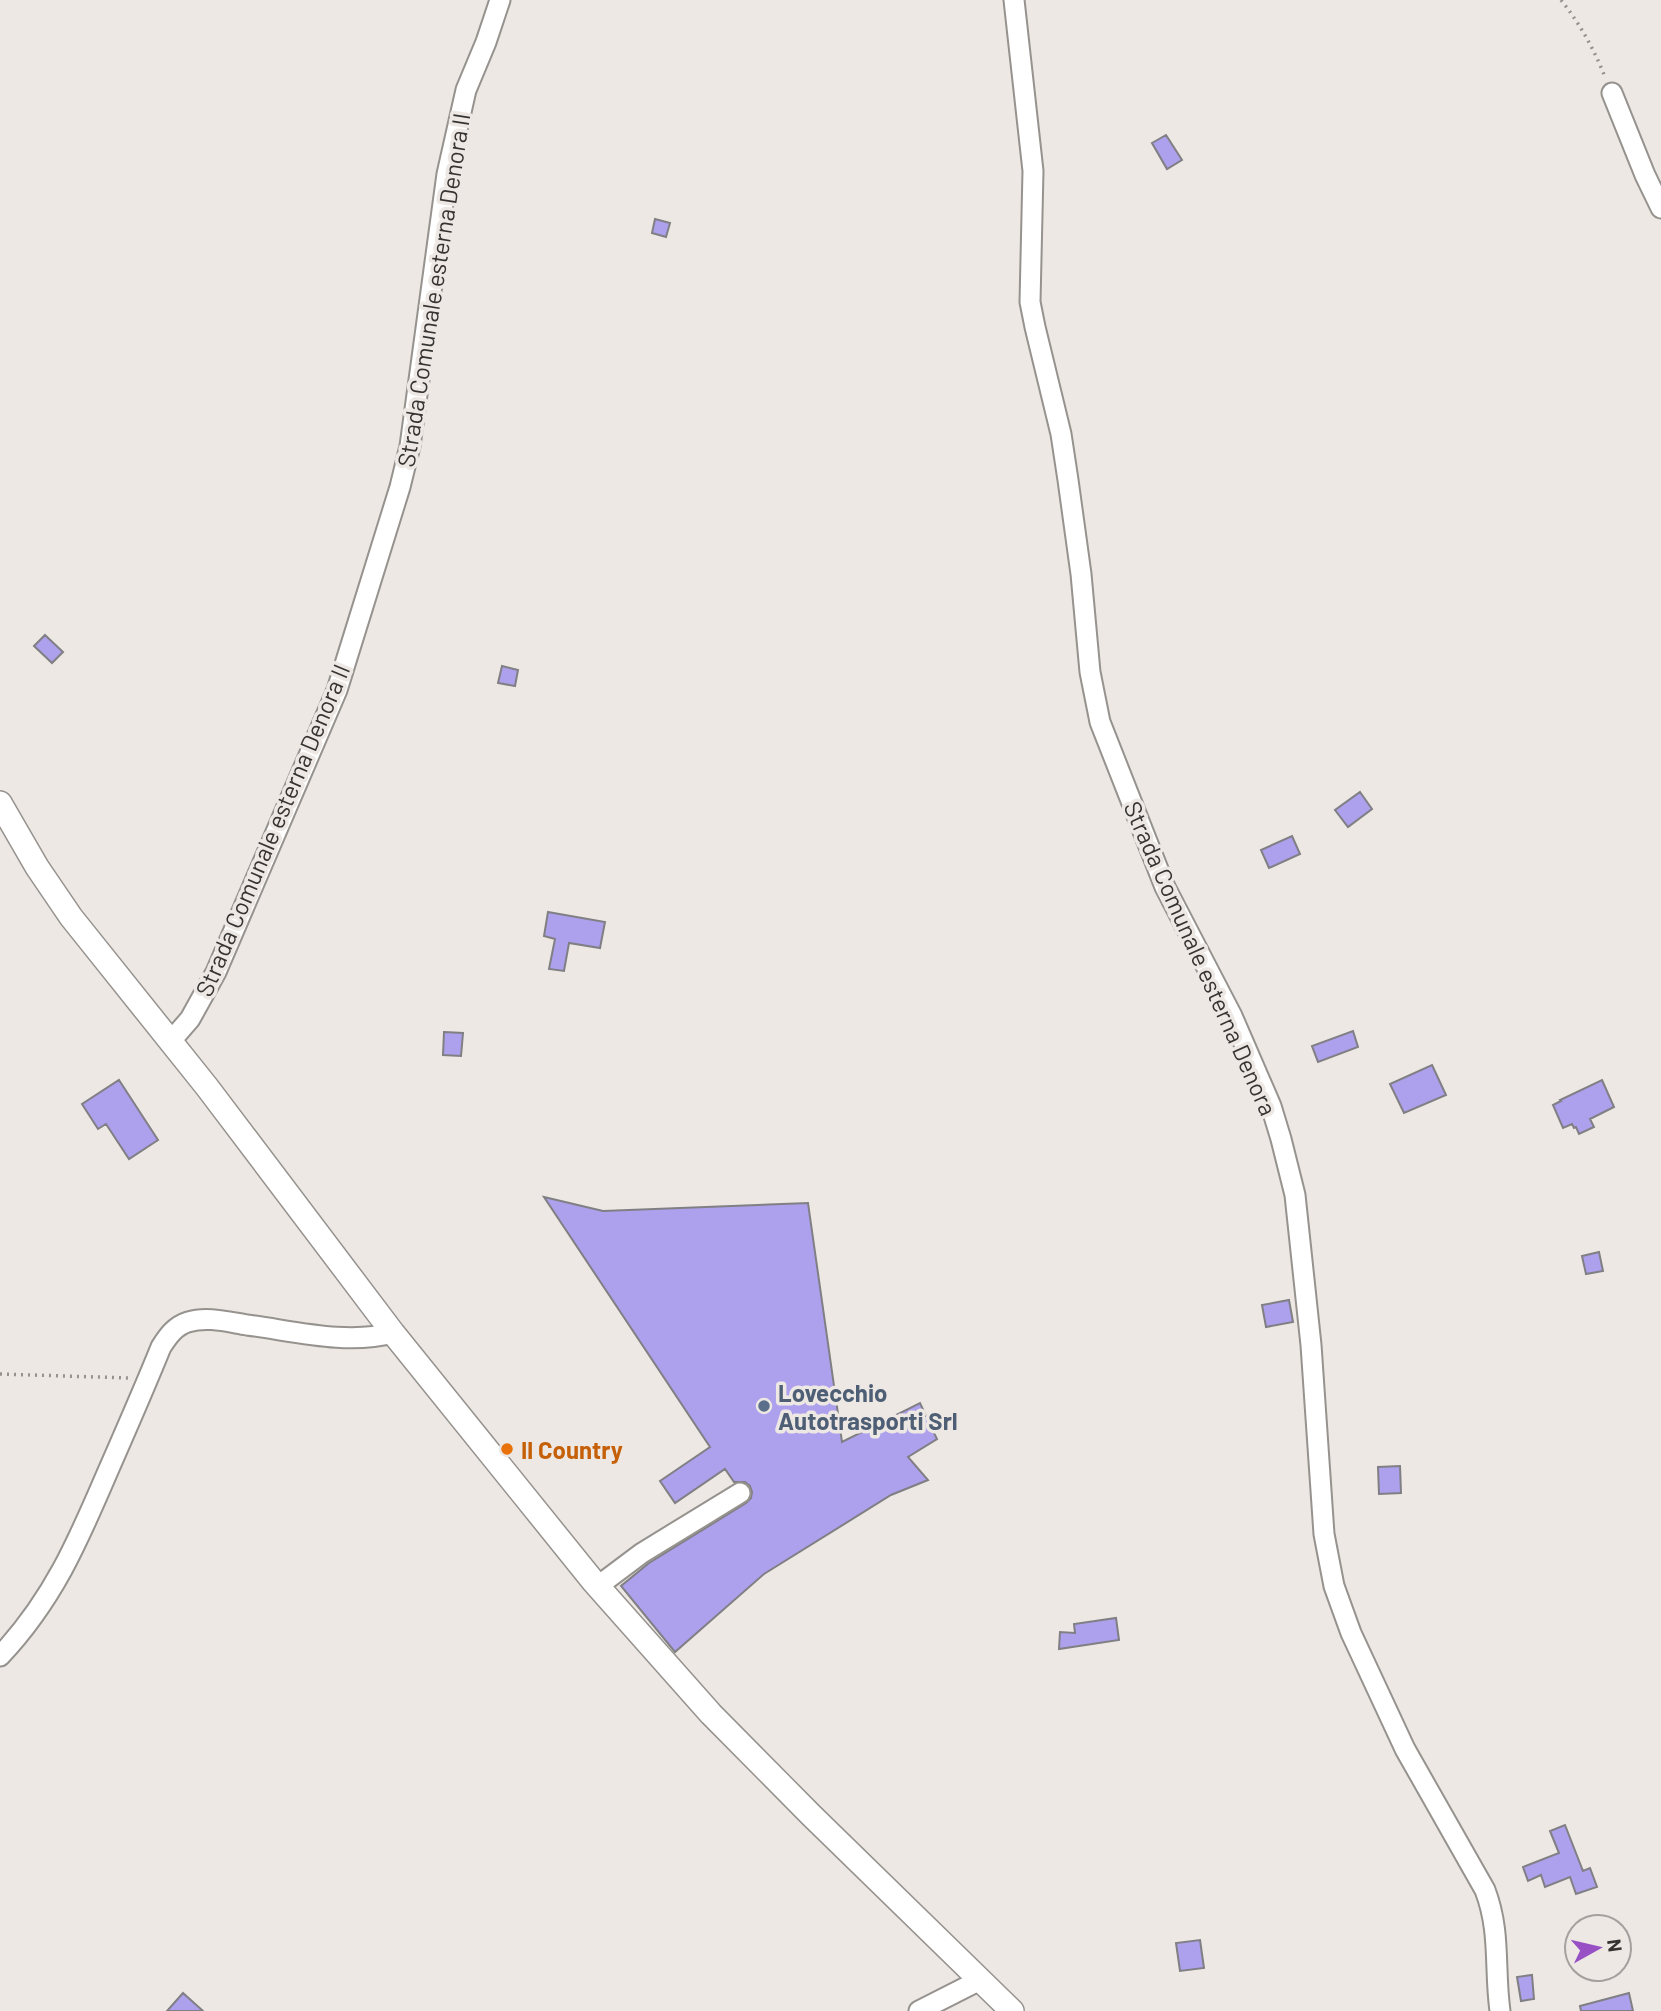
<svg xmlns="http://www.w3.org/2000/svg" width="1661" height="2011" viewBox="0 0 1661 2011" font-family="Barlow,sans-serif">
	<rect width="100%" height="100%" fill="#ede8e4"/>
	<path fill="#ada0ec" stroke="#807f84" stroke-width="2" d="M1166,135L1182,160L1167,169L1152,143Z
		M655,219L670,223L666,237L652,233Z
		M45,635L63,652L52,663L34,646Z
		M502,666L518,670L515,686L498,683Z
		M1360,792L1372,809L1348,827L1335,810Z
		M1292,836L1300,854L1269,868L1261,850Z
		M548,912L605,922L600,948L569,943L564,971L549,969L555,939L544,936Z
		M1353,1031L1358,1047L1318,1062L1312,1046Z
		M444,1032L463,1033L461,1056L443,1055Z
		M1432,1065L1446,1095L1404,1113L1390,1084Z
		M119,1080L158,1140L129,1159L106,1124L98,1129L82,1104Z
		M1602,1080L1614,1107L1590,1119L1594,1127L1579,1134L1576,1127L1574,1128L1572,1124L1563,1128L1553,1105L1561,1101L1560,1100Z
		M544,1197L603,1211L808,1203L842,1442L920,1403L937,1439L908,1457L928,1480L891,1495L764,1574L675,1652L621,1586L649,1563L746,1503L751,1498L752,1492L750,1486L745,1482H734L725,1469L675,1503L660,1481L710,1447Z
		M1599,1252L1603,1271L1586,1274L1582,1256Z
		M1289,1300L1293,1322L1266,1327L1262,1305Z
		M1400,1466L1401,1493L1379,1494L1378,1467Z
		M1116,1618L1119,1640L1059,1649L1060,1632L1075,1633L1074,1624Z
		M1565,1825L1583,1871L1590,1868L1597,1887L1576,1894L1570,1877L1545,1887L1541,1875L1528,1881L1523,1867L1559,1853L1550,1831Z
		M1200,1940L1204,1968L1180,1971L1176,1943Z
		M1532,1975L1534,1999L1521,2001L1517,1977Z
		M183,1993L203,2011H167Z
		M1629,1993L1633,2011H1581L1580,2006Z"/>
	<g fill="none" stroke-linecap="round" stroke-linejoin="round">
		<g stroke="#96928e" stroke-width="23">
			<path id="minor" d="M1014,0L1033,171L1030,302L1035,327L1061,434L1068,480L1081,574L1090,672L1100,722L1165,887L1232,1016L1271,1106L1281,1139L1295,1195L1311,1345L1324,1534L1334,1586L1351,1633L1405,1749L1485,1890C1501,1932 1494,1968 1500,2011
				M1612,93L1645,175L1661,208
				M170,1042L190,1019L216,972L337,690L400,487L410,446L447,174L466,90L486,42L500,0
				M598,1586L642,1553L740,1493
				M0,1656C53,1600 78,1541 108,1471C126,1430 144,1389 161,1347C168,1336 175,1326 188,1322C207,1316 228,1322 247,1325C294,1331 346,1345 393,1333
				M919,2011L980,1980"/>
		</g>
		<g stroke="#96928e" stroke-width="26">
			<path id="tertiary" d="M0,803L37,867L71,917L207,1087L393,1333L593,1581L711,1714L811,1815L1012,2011"/>
		</g>
		<path stroke="#94918e" stroke-width="3.5" stroke-dasharray="2 5" stroke-linecap="butt" d="M1561,0C1580,24 1594,49 1605,77
			M0,1374L128,1378"/>
		<use href="#minor" stroke="#fff" stroke-width="19"/>
		<use href="#tertiary" stroke="#fff" stroke-width="23"/>
	</g>
	<circle fill="#5c6f8a" stroke="#ede8e4" stroke-width="2.5" cx="764" cy="1406" r="7"/>
	<circle fill="#e8710a" stroke="#ede8e4" stroke-width="2.5" cx="507" cy="1449" r="7"/>
	<g text-anchor="middle" dominant-baseline="central" stroke-width="7" stroke-linejoin="round" paint-order="stroke">
		<g font-size="24" fill="#363432" stroke="#ede8e4">
			<text transform="translate(433 290) rotate(-81)">Strada Comunale esterna Denora II</text>
			<text transform="translate(272 830) rotate(-67)">Strada Comunale esterna Denora II</text>
			<text transform="translate(1201 958) rotate(66)">Strada Comunale esterna Denora</text>
		</g>
		<g font-size="24" font-weight="bold" fill="#4e5e75" stroke="#ede8e4" text-anchor="start">
			<text x="778" y="1392">Lovecchio<tspan x="778" dy="28">Autotrasporti Srl</tspan></text>
		</g>
		<g font-size="24" font-weight="bold" fill="#c56008" stroke="#ede8e4" text-anchor="start">
			<text x="521" y="1449">Il Country</text>
		</g>
	</g>
	<g transform="translate(1598 1948) rotate(82)"><circle r="33" fill="#ede8e4" stroke="#a4a09d" stroke-width="2"/>
	<path d="M0-5L12 26L0 18L-12 26Z" fill="#9851c5"/>
	<text y="-10" font-size="19" font-weight="bold" text-anchor="middle" fill="#363432">N</text>
	</g>
</svg>
